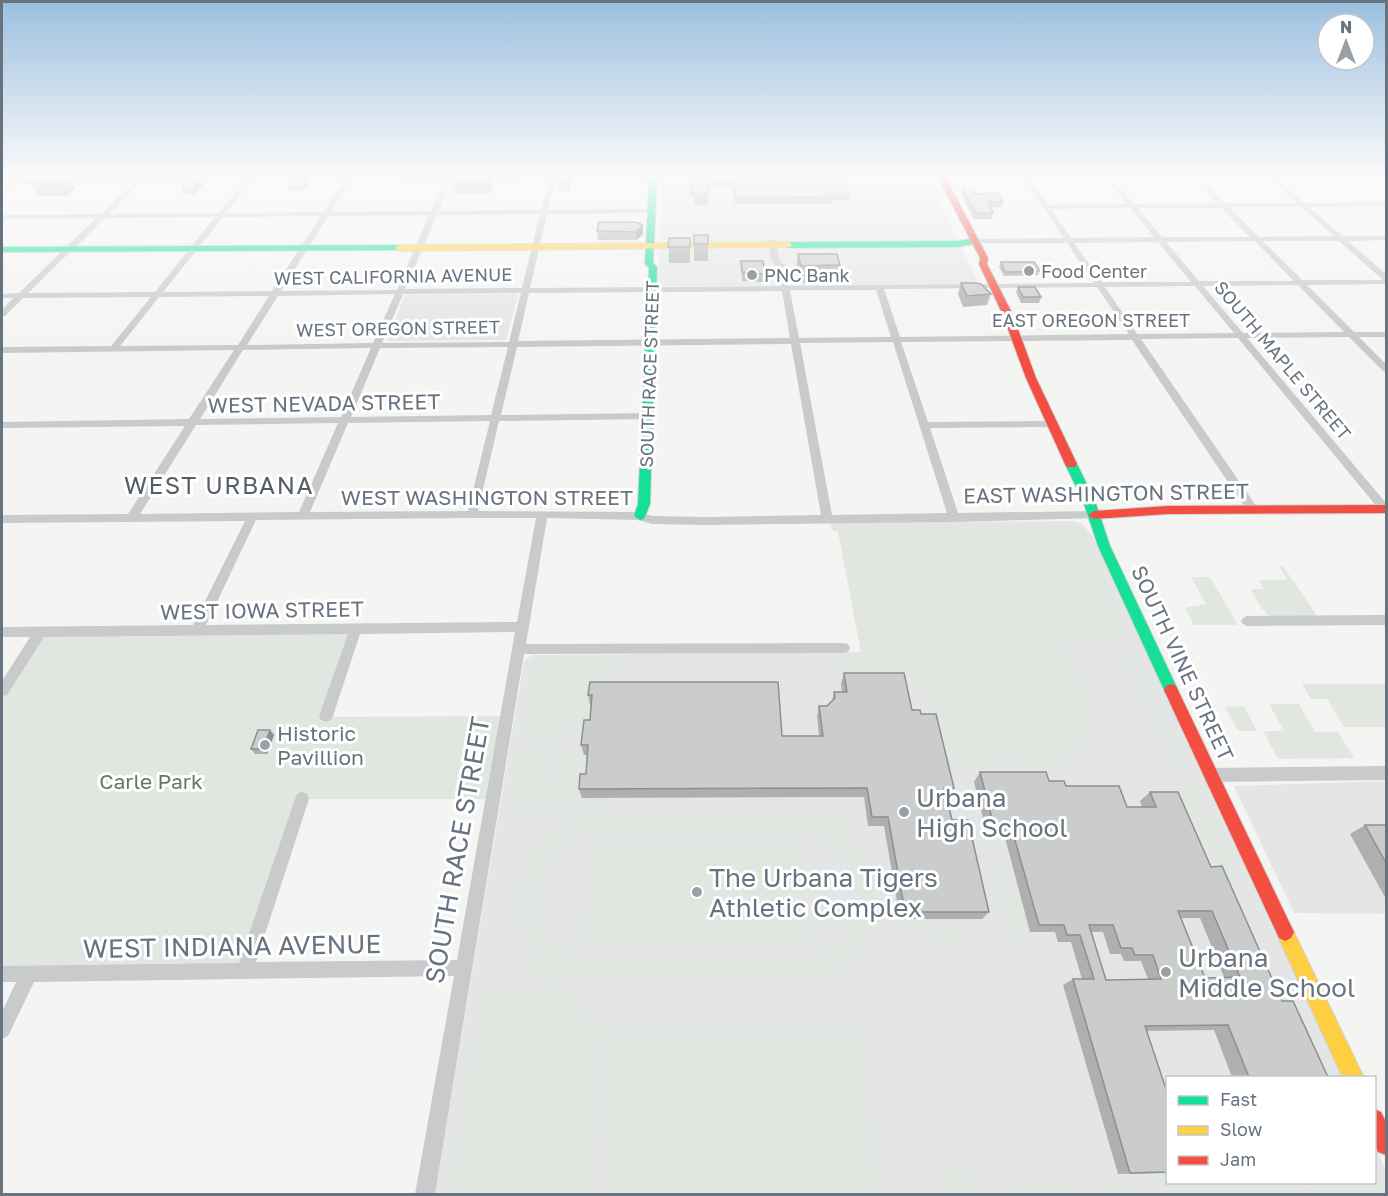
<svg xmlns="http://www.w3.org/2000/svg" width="1388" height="1196" viewBox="0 0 1388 1196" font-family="'Golos Text',sans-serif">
	<rect width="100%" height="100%" fill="#f4f4f3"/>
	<path fill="#e4e6e6" d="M553,176H928L980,287L658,286L662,197L657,178Z
		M518,294L506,340L387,341L405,295Z
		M1073,521L1082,524L1092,535L1343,1077L1168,1078V1182H1374L1375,1146L1386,1171V1194H435L524,661L532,655L861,652L838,531L832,530L831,523Z
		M1384,781L1386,785V914L1294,913L1234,786Z"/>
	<path fill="#e2e6e1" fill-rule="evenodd" d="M969,524L1080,527L1086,532L1107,584L1103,585L1107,594H1112L1130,635L1124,638L1063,639L1094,719H1086C1085,746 1066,766 1038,765C1030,765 1022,763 1015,762C997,762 980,763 964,769L950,758L942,721L914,682L903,674L882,675L862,657L838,531L832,530L831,525Z
		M1279,566H1283L1320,620C1280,621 1270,629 1251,589H1264L1258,580H1287Z
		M1191,577H1210L1238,625H1194L1185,608L1206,604Z
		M40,632H349L319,717L501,716L485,799H302L244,972L2,975V691Z
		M1125,653H1137L1191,774L1182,777L1131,664L1121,661L1122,654Z
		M616,659L614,693L594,705L585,737L569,735L566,727L568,717L560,712L551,717L549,724L553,728L563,731L565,739H522L519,737L531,661Z
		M862,660L878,675L845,674L841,672L840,661Z
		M1302,684H1386V727H1344L1327,699H1311Z
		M1269,704H1299L1315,732H1338L1354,758L1278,759L1263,731H1284Z
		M1244,706L1257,731H1238L1225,707Z
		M521,747H564L561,755L548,759L544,764V771L550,776L562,770L563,758L567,752L584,750C598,761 606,792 606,809L563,806H508L517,750Z
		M1185,785L1194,786L1199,790L1241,887L1229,885L1203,839L1181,791Z
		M843,813L845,829H839C896,873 890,959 814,976L530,978L532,958L540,957C489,903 532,819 602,814ZM602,829L809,831C869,854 882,943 810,956L587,958C506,944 524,838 602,829Z
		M968,814L972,816L987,885L989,894H982L986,910L991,911L989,918L982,919L952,817Z
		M802,842L811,941L584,942L592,843Z
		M1012,867L1030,932H1024L1026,939L1011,935L1004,923L996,869Z
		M903,919H965L968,932L962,939C932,939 926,937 903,919Z
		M482,989H580L579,1018L604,1019L593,1194H450Z
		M857,1031L878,1194H606L613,1032Z
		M949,1168C962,1179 979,1179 987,1194H945L943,1179Z
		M1156,1173H1167L1168,1182L1302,1183L1289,1194H1189L1161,1187Z
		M1375,1176L1382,1194H1306L1316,1183L1374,1182Z
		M1060,1179L1071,1183L1079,1194H1008L1013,1181L1018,1180Z
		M1095,1179L1153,1194H1100Z"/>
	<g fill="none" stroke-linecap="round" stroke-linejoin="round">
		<g stroke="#d1d2d2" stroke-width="2">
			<path id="fast" d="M610,176H661L665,178L657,180L653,263L657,267L650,504L644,519L640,520L634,516L638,504L649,268L645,264L649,180L614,178Z
				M975,238L979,241L978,243L958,247L788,248L784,245L788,242L958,241Z
				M399,245L402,246V250L2,252V247Z
				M1071,460L1077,464L1095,501L1110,546L1178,690L1176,694L1171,696L1166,694L1098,546L1083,501L1065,464Z"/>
		</g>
		<g stroke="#d1d2d2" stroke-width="2">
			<path id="slow" d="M394,176L406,178L402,180L2,183V179Z
				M788,242L791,243V247L399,251L395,248L399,245Z
				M1285,923L1291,926L1364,1078H1343L1276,932L1279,926Z"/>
		</g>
		<g stroke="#d1d2d2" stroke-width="2">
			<path id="jam" d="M402,176H593L589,178L399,180L398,178Z
				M937,176H945L988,258L987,264L1012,313L1036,378L1077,464L1075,467H1067L1065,464L1026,378L1002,313L979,264L980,258Z
				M1386,505V513L1168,514L1094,519L1088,515L1094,511L1168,506Z
				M1171,684L1176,686L1291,926L1294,932L1291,938L1285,941L1279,938L1164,690L1166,686Z
				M1374,1109L1381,1112L1386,1122V1155L1378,1152L1374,1143Z"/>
		</g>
		<path fill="#c9cacb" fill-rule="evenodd" d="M20,176H27L2,195V190Z
			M140,176H147L109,214L219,213L249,176H255L226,213L323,212L347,176H353L331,212L431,211L447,176H453L438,211L541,210L550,176H556L548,210L651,209L655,211L651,213L547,214L530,288L781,286L777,266L772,262L768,241L772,239L776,241L780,261L785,265L789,286L1094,283L1067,243H975L971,241L975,239L1064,238L1022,176H1028L1048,205L1127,204L1104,176H1110L1134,204L1217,203L1191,176H1198L1225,203H1296L1267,176H1274L1304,203L1386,202V206L1309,207L1343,236H1386V240L1348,241L1386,274V284L1307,285L1354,332H1386V337H1359L1386,364V372L1383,371L1349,337L1247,338L1386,503V514L1382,513L1238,338L1141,339L1257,507L1258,510L1253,514L1249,513L1132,340L901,342L928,422L1053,421L1058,424L1053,427L930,428L958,513L1094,511L1099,515L1098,518L954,522L707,525L652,524L639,520L547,518L526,644L844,643L848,644L850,648L848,652L844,653L524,654L435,1194H415L454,976L34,982L8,1036L2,1039V1012L16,982H2V966L239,963L295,799L297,794L302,792L307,794L309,799L256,962L457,960L515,632L360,634L333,716L331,720L326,722L321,720L319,716L348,634L44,637L7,695L2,696V681L30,637H2V627L193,625L245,521L2,523V515L128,514L185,426L2,428V422L189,419L234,350L2,353V347L111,346L151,297L23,298L5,316H2V310L13,298H2V294L19,293L96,218L2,219V215L101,214ZM1229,207H1301L1334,236L1259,237ZM1130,208L1154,237L1071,238L1051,209ZM1138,208H1221L1250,237H1162ZM540,214L522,288L405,289L437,215ZM429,215L397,290L281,291L328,216ZM321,216L272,291L163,292L223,217ZM215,217L155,292L28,293L105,218ZM1255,241L1294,281H1199L1166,242ZM1263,241H1339L1383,280H1302ZM1158,242L1191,282H1102L1074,243ZM1298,285L1344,332L1243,333L1203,286ZM1195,286L1234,333L1137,334L1105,287ZM1097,287L1129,334L900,337L884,289ZM790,290H876L891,337L799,338ZM782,291L790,338L518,341L529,293ZM521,293L509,342L382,343L403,294ZM395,294L373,343L247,345L278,296ZM269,296L238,345L120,346L159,297ZM893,342L947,513L832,515L800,343ZM791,344L821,515L707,517L652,516L640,512L478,511L499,421L648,419L653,416L648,413L501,415L517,347ZM508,347L491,415L351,417L380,348ZM371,348L341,417L200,419L243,350ZM490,421L468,511L310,512L348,423ZM338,423L299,512L140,514L196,425ZM474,518H536L517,622L206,625L256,520Z
			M1386,615V625L1247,626L1243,624L1241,621L1243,618L1247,616Z
			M1386,766V780L1212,782L1207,780L1205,775L1207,770L1212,768Z"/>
		<use href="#fast" fill="#16e098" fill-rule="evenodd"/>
		<use href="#slow" fill="#ffcf43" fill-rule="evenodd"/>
		<use href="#jam" fill="#f24e42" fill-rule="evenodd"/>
	</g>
	<path fill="#afafaf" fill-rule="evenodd" d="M68,176L75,188L66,196H38L28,181Z
		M454,176H492L493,184L490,193H453L451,183Z
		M557,176H570L571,181L568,191H559Z
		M689,176L708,194V205H694V196L689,194Z
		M710,176H843L849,194L848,200H831V204H735L733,187H710Z
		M308,184L303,191H290L288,186Z
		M203,185L195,194H183L181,188Z
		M962,189L1003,202L1002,207L990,208L993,213L992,219H974L961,194Z
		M643,225V234L637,240H598L597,231Z
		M694,235L708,244V261H694Z
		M669,238H690V263H669Z
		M798,254L840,265L838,281L799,283L796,270Z
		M741,261L765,274V282L742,281Z
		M1001,262L1040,271L1038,275L1004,276L999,267Z
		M961,283L991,294L987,305L963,307L958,294Z
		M1018,287L1041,297L1039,303H1021L1016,292Z
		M844,673L921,714L954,788L948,797H946L952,820L989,912L982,919H900L884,826H868L864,797L582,798L579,789L586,774L588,755H584L581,745L590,720L591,705H590L588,695L590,682L782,736H819L817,716L819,706H827L832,701L834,692H842L841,684Z
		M270,730L274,735L267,754H255L251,749Z
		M980,772L1049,781L1127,807H1142L1140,801L1150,792L1211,867L1282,1001L1328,1077H1190H1232L1214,1030L1147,1031L1167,1092V1173L1118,1174L1063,985L1073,979H1082L1071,942H1058L1055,932H1030L1004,834H987L974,782ZM1180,918H1200L1224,977L1205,978ZM1091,932H1103L1110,954H1121L1124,961H1141L1148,979L1106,980Z
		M1365,825H1386V899L1350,834Z"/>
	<path fill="#8e8f8f" d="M62,176H68L75,188L66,196L56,181Z
		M490,176H492L493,184L490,193L488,183Z
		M567,176H570L571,181L568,191Z
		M306,178L308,184L303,191L301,186Z
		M200,179L203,185L195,194L192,188Z
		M643,225V234L637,240L636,232Z
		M270,730L274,735L267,754L263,749Z"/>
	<path fill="#cbcccc" stroke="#8e8f8f" stroke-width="1.5" fill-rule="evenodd" d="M34,176H62L56,181H28Z
		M454,176H490L488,183H451Z
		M689,176H707L708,194H694V185L689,184Z
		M710,176H843L849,194H831L832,197L735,198L733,180H711Z
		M306,178L301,186H288L293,179Z
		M189,179H200L192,188H181Z
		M962,189H972L975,194L998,193L1003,202H988L993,213H976Z
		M599,222H636L643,225L636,232L597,231Z
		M694,235H708V244H694Z
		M669,238H690V247H668Z
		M798,254H837L840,265L801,266Z
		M741,261H763L765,274L742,272Z
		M1001,262H1034L1040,271L1005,272Z
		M961,283H975L981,284L991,294L967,296Z
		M1018,287H1035L1041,297H1023Z
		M844,673H904L912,710H920L921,714H936L954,788H944L952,820H968L989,912H905L888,817H872L867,788L579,789L580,774H586L588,745H581L584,720H590L592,695H588L590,682H778L782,736H823L819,706H827L835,698L834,692H847Z
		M258,730H270L263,749H251Z
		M980,772H1046L1049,781H1064L1066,786H1119L1127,807H1156L1150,792H1178L1211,867L1222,866L1282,1001H1293L1328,1077H1191H1249L1228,1025L1145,1026L1167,1092V1172L1130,1173L1073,979H1094L1080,935H1067L1064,925H1039L1011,826H994ZM1178,911H1212L1240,977L1205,978ZM1089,925H1113L1121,948H1132L1135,955H1153L1161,979L1106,980Z
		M1365,825H1386V863Z"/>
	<linearGradient id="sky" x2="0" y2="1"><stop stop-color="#9bbfdf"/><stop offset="0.51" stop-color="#fafafa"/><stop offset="1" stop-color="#fafafa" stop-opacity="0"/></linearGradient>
	<rect width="1388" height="343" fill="url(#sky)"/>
	<g fill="#99a0a8" stroke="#fff" stroke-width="2">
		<circle cx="1029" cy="271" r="6"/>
		<circle cx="752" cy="275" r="6"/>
		<circle cx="265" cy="745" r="6"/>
		<circle cx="904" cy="812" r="6"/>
		<circle cx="697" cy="892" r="6"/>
		<circle cx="1166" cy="972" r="6"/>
	</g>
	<g text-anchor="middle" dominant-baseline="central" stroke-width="6" stroke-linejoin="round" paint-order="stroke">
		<g font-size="18" fill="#687380" stroke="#fff" text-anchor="start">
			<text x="1041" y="271">Food Center</text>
			<text x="764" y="275">PNC Bank</text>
		</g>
		<g font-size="18" fill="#687380" stroke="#fff">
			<text transform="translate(393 276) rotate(-1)">WEST CALIFORNIA AVENUE</text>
			<text x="1091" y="320">EAST OREGON STREET</text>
			<text transform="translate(398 328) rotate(-1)">WEST OREGON STREET</text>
			<text transform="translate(1283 360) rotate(50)">SOUTH MAPLE STREET</text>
			<text transform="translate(649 374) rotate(-88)">SOUTH RACE STREET</text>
		</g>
		<g font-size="21" fill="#687380" stroke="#fff">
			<text transform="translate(324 403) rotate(-1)">WEST NEVADA STREET</text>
			<text transform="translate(1106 493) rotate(-1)">EAST WASHINGTON STREET</text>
			<text x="487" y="497">WEST WASHINGTON STREET</text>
			<text transform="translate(262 610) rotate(-1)">WEST IOWA STREET</text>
			<text transform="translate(1183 663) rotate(65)">SOUTH VINE STREET</text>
		</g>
		<g font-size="21" fill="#687380" stroke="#fff" text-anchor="start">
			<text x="277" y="733">Historic<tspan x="277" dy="24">Pavillion</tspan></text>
		</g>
		<g font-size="21" fill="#687866" stroke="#fff">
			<text x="151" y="781">Carle Park</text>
		</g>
		<g font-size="24" letter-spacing="1.5" fill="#555d66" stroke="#fff">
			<text x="219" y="484">WEST URBANA</text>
		</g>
		<g font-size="26" fill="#687380" stroke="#fff" text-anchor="start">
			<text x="916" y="797">Urbana<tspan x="916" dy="30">High School</tspan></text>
			<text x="709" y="877">The Urbana Tigers<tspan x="709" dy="30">Athletic Complex</tspan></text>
			<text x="1178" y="957">Urbana<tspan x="1178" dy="30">Middle School</tspan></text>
		</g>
		<g font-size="26" fill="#687380" stroke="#fff">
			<text transform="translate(457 850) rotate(-80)">SOUTH RACE STREET</text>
			<text transform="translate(232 946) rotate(-1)">WEST INDIANA AVENUE</text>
		</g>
	</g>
	<rect width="1388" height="1196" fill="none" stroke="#687380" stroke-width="6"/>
	<rect x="1166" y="1076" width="210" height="108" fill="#ffffff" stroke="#c3c7cc" stroke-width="1.5"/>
	<rect x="1178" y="1096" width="30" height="9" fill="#16e098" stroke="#c3c7cc" stroke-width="1.5"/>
	<text x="1220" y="1106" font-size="18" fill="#687380">Fast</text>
	<rect x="1178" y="1126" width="30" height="9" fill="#ffcf43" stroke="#c3c7cc" stroke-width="1.5"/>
	<text x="1220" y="1136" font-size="18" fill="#687380">Slow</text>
	<rect x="1178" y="1156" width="30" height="9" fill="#f24e42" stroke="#c3c7cc" stroke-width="1.5"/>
	<text x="1220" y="1166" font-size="18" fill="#687380">Jam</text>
	<g transform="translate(1346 42)"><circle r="28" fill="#ffffff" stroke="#c3c7cc" stroke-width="1.5"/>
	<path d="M0-4.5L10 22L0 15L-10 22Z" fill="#99a0a8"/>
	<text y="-9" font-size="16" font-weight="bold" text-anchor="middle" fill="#687380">N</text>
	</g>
</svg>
